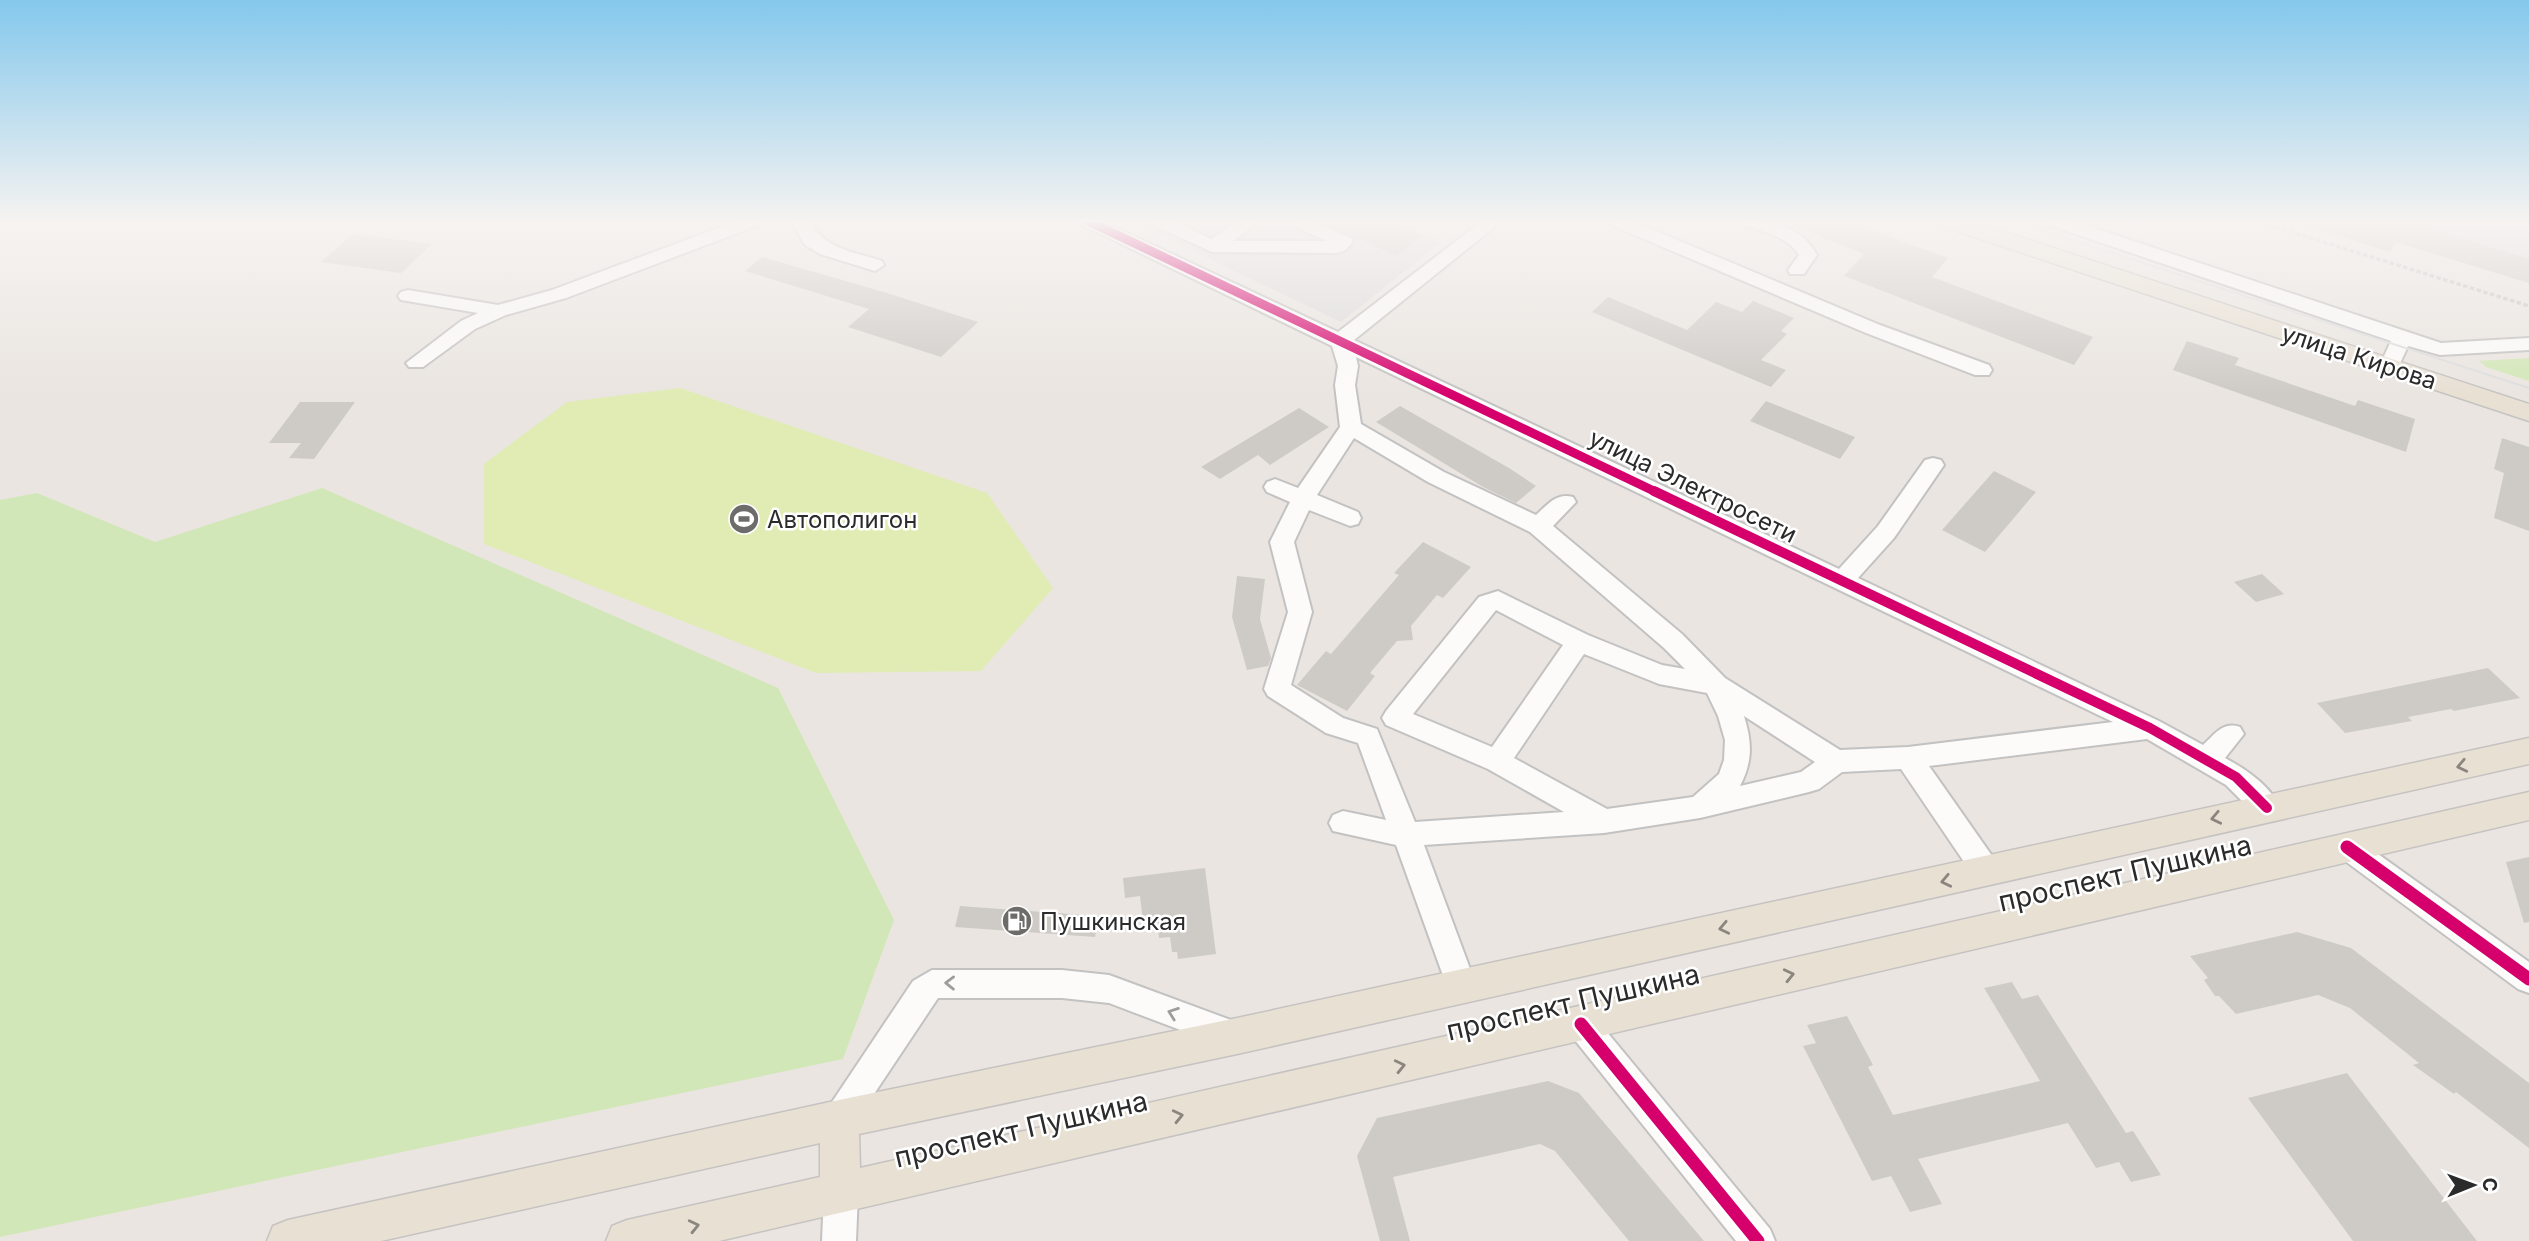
<svg xmlns="http://www.w3.org/2000/svg" width="2529" height="1241" viewBox="0 0 2529 1241" font-family="Inter,sans-serif">
	<rect width="100%" height="100%" fill="#eae5e0"/>
	<path fill="#dddadc" d="M1130,221H1389L1440,243L1341,322Z
		M2298,221H2529V283L2396,242L2390,252L2296,223Z"/>
	<path fill="#d2e7b7" d="M2529,358V381L2486,367L2479,361Z
		M322,488L778,688L894,920L843,1059L0,1237V500L37,493L155,542Z"/>
	<path fill="#e0ecb4" d="M680,388L987,493L1053,588L981,671L816,673L484,544V464L567,402Z"/>
	<path fill="#cecbc7" d="M1318,221H1388L1422,235L1397,256Z
		M1781,221H1847L1948,258L1932,277L2093,337L2074,365L1844,276L1864,254Z
		M2303,221H2405L2529,259V283L2395,242L2390,252L2303,225Z
		M353,234L432,244L401,273L321,262Z
		M762,257L887,293L978,322L941,357L848,327L869,309L745,271Z
		M1608,297L1687,330L1716,302L1742,312L1753,301L1794,318L1781,331L1787,334L1761,360L1786,370L1771,387L1592,312Z
		M2187,341L2239,358L2235,365L2355,406L2358,400L2415,419L2406,452L2173,370Z
		M1766,401L1855,437L1840,459L1750,421Z
		M300,402H355L314,459L289,458L301,443H269Z
		M1400,406L1509,468L1536,486L1516,503L1483,487L1376,422Z
		M1299,408L1329,427L1270,465L1258,455L1220,479L1201,467Z
		M2502,438L2529,447V531L2494,518L2504,473L2494,469Z
		M1994,471L2036,492L1985,552L1942,530Z
		M1423,542L1471,567L1443,598L1437,595L1411,626L1413,640L1397,641L1370,673L1375,676L1347,711L1297,685L1326,651L1331,654L1399,575L1394,573Z
		M2262,574L2284,594L2256,602L2234,582Z
		M1237,576L1265,579L1260,619L1271,658L1268,666L1247,670L1232,617Z
		M2488,668L2520,698L2454,711L2451,709L2408,717L2412,721L2345,733L2317,703Z
		M2529,857V922L2524,923L2506,862Z
		M1205,868L1216,954L1178,959L1177,952H1172L1170,937L1159,938L1157,919L1143,921L1140,896L1125,898L1123,878Z
		M960,906L1099,916L1095,937L955,927Z
		M2297,932L2351,948L2529,1083V1148L2456,1092L2454,1094L2413,1065L2419,1063L2350,1008L2318,995L2236,1014L2219,996H2215L2204,980L2208,978L2190,956Z
		M2012,982L2022,999L2038,995L2126,1133L2133,1131L2161,1175L2131,1182L2119,1162L2096,1168L2068,1123L1918,1159L1942,1204L1910,1212L1891,1176L1872,1181L1803,1046L1816,1043L1807,1025L1847,1016L1873,1065L1868,1067L1893,1115L2040,1081L1984,988Z
		M2347,1073L2356,1085L2477,1241H2353L2248,1098Z
		M1548,1081L1579,1093L1704,1241H1629L1555,1151L1540,1144L1393,1177L1410,1241H1380L1357,1156L1377,1118Z"/>
	<g fill="none" stroke-linecap="round" stroke-linejoin="round">
		<g stroke="#c3c2c2" stroke-width="4">
			<path id="minor" d="M737,221H762L759,225L566,298L506,315L475,329L423,367H409L406,363L461,321L478,313L401,300L398,296L401,292L408,290L498,305L552,290Z
				M791,221H809C827,250 851,251 882,261L884,265L875,271L820,254L805,245Z
				M1079,221H1102L1338,332L1482,221H1502L1354,340L1839,569L1878,526L1925,460L1933,458L1941,460L1944,465L1894,538L1858,578L2159,721L2203,745C2215,734 2223,721 2240,727L2244,734L2225,758C2246,769 2270,786 2281,808L2277,816L2267,819L2257,816L2226,785L2147,739L1929,766L1997,863L2001,872L1997,881L1987,884L1977,881L1901,769L1842,772L1819,789L1809,792L1700,818L1604,833L1424,845L1476,985L1472,995L1461,999L1450,995L1396,845L1333,831L1329,823L1333,815L1343,811L1386,820L1358,743L1326,733L1268,696L1264,689L1288,612L1270,542L1290,502L1267,492L1264,487L1267,482L1275,479L1298,488L1340,427L1335,385L1338,366L1332,346L1082,225ZM1356,357L2113,722L1908,747L1840,750L1725,678L1682,634L1553,526L1576,502L1573,497C1557,492 1547,505 1536,515L1444,472L1361,424L1355,385L1358,366ZM1354,438L1428,482L1530,532L1664,648L1685,669L1662,665L1588,635L1498,591L1479,597L1386,711L1382,718L1386,725L1488,769L1564,812L1415,822L1377,729L1343,718L1291,685L1312,612L1294,542L1309,510L1350,526L1358,524L1361,518L1358,512L1317,495ZM1496,610L1563,645L1492,747L1413,714ZM1584,654L1659,684L1707,693L1718,716L1725,740L1724,760L1719,774L1693,797L1607,809L1514,758ZM1744,716L1815,762L1801,772L1740,786C1753,761 1752,742 1744,716Z
				M1150,221H1173L1211,239L1239,221H1260L1233,241H1327L1291,225L1288,221H1312L1351,238L1353,242L1344,251L1337,253L1212,252L1153,225Z
				M1608,221H1632L1880,325L1989,365L1992,370L1989,375H1975L1866,333L1611,225Z
				M1741,221C1772,220 1801,226 1817,255L1804,274H1790L1788,270L1799,255C1787,236 1763,232 1744,225Z
				M2046,221H2073L2441,343L2529,338V350L2440,355L2408,346L2396,372H2382L2379,367L2391,341L2049,225Z
				M2347,835L2357,839L2529,962V993L2518,989L2337,855L2333,847L2337,839Z
				M932,970H1062L1109,975L1247,1026L1252,1036L1247,1046L1236,1051L1109,1003L1062,998H938L850,1130L839,1135L828,1130L823,1119L828,1108L913,981Z
				M1581,1010L1592,1014L1770,1229L1775,1241H1736L1570,1034L1566,1024L1570,1014Z
				M841,1176L853,1181L858,1193L856,1241H822L824,1193L829,1181Z"/>
		</g>
		<g stroke="#c5c3c1" stroke-width="3">
			<path id="major" d="M1938,221H1971L2529,404V421L1941,226Z
				M2529,738V764L1237,1054L859,1134L860,1168L2529,792V820L719,1241H606L612,1226L627,1220L820,1177V1143L381,1241H267L273,1226L288,1220L839,1100L1237,1018Z"/>
		</g>
		<path stroke="#c6c6c6" stroke-width="3.5" stroke-dasharray="4.5 2.5" stroke-linecap="butt" d="M2256,221L2529,306
			M2121,223L2190,221"/>
		<use href="#minor" fill="#fcfbfa" fill-rule="evenodd"/>
		<use href="#major" fill="#e8e0d3" fill-rule="evenodd"/>
		<path stroke="#dddddf" stroke-width="2" d="M2014,221L2529,388"/>
		<g stroke="#fff" stroke-width="12">
			<path id="cycleway-far2" d="M1088,221L1658,493"/>
		</g>
		<g stroke="#fff" stroke-width="15">
			<path id="cycleway-far1" d="M1654,491L2150,728L2236,777L2267,808"/>
		</g>
		<g stroke="#fff" stroke-width="18">
			<path id="cycleway" d="M2347,847L2529,979
				M1581,1024L1758,1241"/>
		</g>
		<use href="#cycleway-far2" stroke="#d6006c" stroke-width="9"/>
		<use href="#cycleway-far1" stroke="#d6006c" stroke-width="10"/>
		<use href="#cycleway" stroke="#d6006c" stroke-width="13"/>
	</g>
	<defs><path id="oneway-chevron" d="M-2-3.5L2.5 0L-2 3.5" fill="none" stroke-width="1.6" stroke-linecap="round" stroke-linejoin="round" transform="scale(1.75)"/></defs>
	<g stroke="#8a867f">
		<use href="#oneway-chevron" transform="translate(2462 766) rotate(168)"/>
		<use href="#oneway-chevron" transform="translate(2216 818) rotate(168)"/>
		<use href="#oneway-chevron" transform="translate(1946 881) rotate(168)"/>
		<use href="#oneway-chevron" transform="translate(1724 928) rotate(168)"/>
		<use href="#oneway-chevron" transform="translate(1789 975) rotate(-13)"/>
		<use href="#oneway-chevron" transform="translate(1400 1066) rotate(-13)"/>
		<use href="#oneway-chevron" transform="translate(1178 1116) rotate(-13)"/>
		<use href="#oneway-chevron" transform="translate(694 1226) rotate(-13)"/>
	</g>
	<g stroke="#9e9d9d">
		<use href="#oneway-chevron" transform="translate(950 983) rotate(-179)"/>
		<use href="#oneway-chevron" transform="translate(1173 1013) rotate(-160)"/>
	</g>
	<linearGradient id="sky" x2="0" y2="1"><stop stop-color="#84c8ec"/><stop offset="0.56" stop-color="#f6f3f1"/><stop offset="1" stop-color="#f6f3f1" stop-opacity="0"/></linearGradient>
	<rect width="2529" height="395" fill="url(#sky)"/>
	<defs>
		<g id="stadium-disc" transform="scale(1.575)"><circle r="9.5" fill="#6e6c6a" stroke="#fff"/><path d="M0-5a6.5 5 0 1 0 0 10a6.5 5 0 1 0 0-10ZM-3.5-1.8h7v3.6h-7Z" fill="#fff"/></g>
		<g id="fuel-disc" transform="scale(1.575)"><circle r="9.5" fill="#6e6c6a" stroke="#fff"/><path d="M-5.5-6h7V0h2V4h1.3V-2.5L3-4.5l.8-.8L6-3V5H2.5V1h-1V6h-7ZM-4.2-4.7v3.2H.2V-4.7Z" fill="#fff"/></g>
	</defs>
	<g fill-rule="evenodd">
		<use href="#stadium-disc" x="744" y="519"/>
		<use href="#fuel-disc" x="1017" y="921"/>
	</g>
	<g text-anchor="middle" dominant-baseline="central" stroke-width="5" stroke-linejoin="round" paint-order="stroke">
		<g font-size="24" fill="#2b2b2b" stroke="#fff">
			<text transform="translate(2359 357) rotate(18)">улица Кирова</text>
			<text transform="translate(1693 486) rotate(26)">улица Электросети</text>
		</g>
		<g font-size="24" fill="#2b2b2b" stroke="#fff" text-anchor="start">
			<text x="767" y="519">Автополигон</text>
			<text x="1040" y="921">Пушкинская</text>
		</g>
		<g font-size="28" fill="#2b2b2b" stroke="#fff">
			<text transform="translate(2125 873) rotate(-13)">проспект Пушкина</text>
			<text transform="translate(1573 1002) rotate(-13)">проспект Пушкина</text>
			<text transform="translate(1021 1129) rotate(-13)">проспект Пушкина</text>
		</g>
	</g>
	<g transform="translate(2473 1185) rotate(89)" stroke="#ffffff" stroke-width="5" paint-order="stroke">
	<path d="M0-5L12 26L0 18L-12 26Z" fill="#2b2b2b"/>
	<text y="-10" font-size="19" font-weight="bold" text-anchor="middle" fill="#2b2b2b">С</text>
	</g>
</svg>
